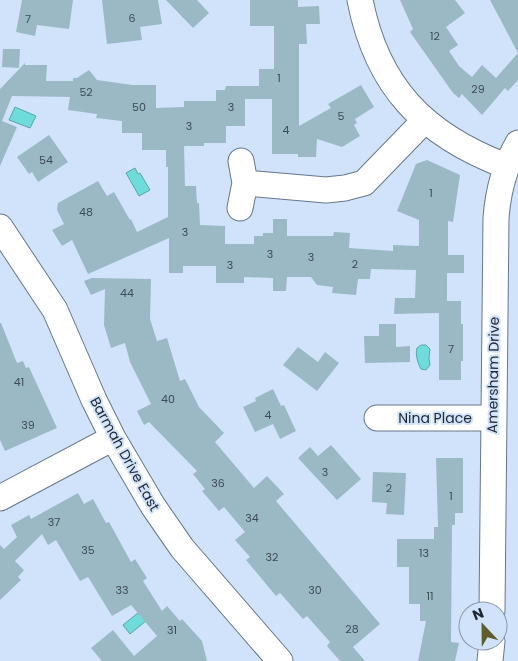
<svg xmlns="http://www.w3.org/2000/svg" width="518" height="661" viewBox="0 0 518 661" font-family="Poppins,sans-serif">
	<rect width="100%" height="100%" fill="#d0e3fb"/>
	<path fill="#6edcda" stroke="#56a5a7" d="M15,107L36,116L30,128L9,120Z
		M135,168L138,174L140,173L150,190L139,196L126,173Z
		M421,345H426L430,349L429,358L430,365L426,370L421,369C418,364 415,354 417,348Z
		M144,608L152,616L130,634L123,625Z"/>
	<path fill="#9ab9c5" d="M22,0H73L69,29L37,25L35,36L16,32Z
		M102,0H158L162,24L140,27L142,40L107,44Z
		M166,0H197L209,13L193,28Z
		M250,0H298V7L319,6L320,24H306L307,44H299V126L331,108L328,104L361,85L374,107L355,119L357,123L354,125L360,136L342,147L317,139L316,157H298V154H272V99H245V126H226V143H204V146H184L185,186H196L197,203H199L200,225L225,226V244H254V236H263V233H273V219H287V236H333L334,232L350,233L349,248L393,251V245L419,246V220L397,211L416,164L427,160L460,175L453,222L448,221V255H464V273H447V301H461V324H463V361H461V380H439V313L394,314L395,298H415L416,270L371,269L370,279H358L356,295L332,293L333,287L317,285L311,277H287L286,291H273V278L244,277V283H216V266H183V273H169V238L88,274L72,240L62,246L52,230L64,224L57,210L58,203L98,181L107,196L114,192L130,220L131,219L137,232L168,217V167H166V150H142V133H122V121L96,118L97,114L68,110L70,97L12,96L2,121L17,127L0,166V89L25,63V65H47L46,81H73V78H77L89,70L97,80L132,85H156V108L184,107V101H216V90H225L226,86H259V69H274V26H250Z
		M400,0H455L465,13L446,27L458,45L449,51L459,66L472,77L482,65L496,78L518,53V80L508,91L505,88L482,115L462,94L459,98L453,93L410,32L413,29Z
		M490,0H518V53Z
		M3,49H20L19,68L2,67Z
		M49,135L68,162L38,182L32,172L29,174L17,157Z
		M92,278L151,279L150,319L157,341L167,338L180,381L185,379L199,407L224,433L215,442L254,488L267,476L284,494L276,501L380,624L353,647L365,661H340L327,646L330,642L307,616L303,619L280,593L276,596L246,560L250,557L235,540L245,532L224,507L219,511L202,491L205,489L193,474L197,471L149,422L144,425L137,411L151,404L130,362L125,343L111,348L104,325L105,289L91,295L84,281Z
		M0,323H1L17,363L23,361L26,368L29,367L57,428L5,451L0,440Z
		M379,324H396V347L410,346V362L365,363L364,336H379Z
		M298,347L318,362L325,352L339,363L317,391L283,365Z
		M273,389L281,406L284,405L296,431L280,439L273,424L255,432L243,407L256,401L255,398Z
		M331,445L361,479L337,500L298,458L310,447L318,456Z
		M436,458H463V513H455V525H452L451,642L459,643L455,661H418L426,621H420V604H409V567H397V539H434V527H438Z
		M373,472L406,473L404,515L386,514L387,503L372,502Z
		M78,493L84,504L93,499L106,523L109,522L131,562L135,559L147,578L143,581L162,611L167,606L180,621L182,619L202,641L207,661H102L91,648L113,630L134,656L157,636L131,605L112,616L88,577L80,581L56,540L48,545L42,534L15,561L24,570L18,577L21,580L0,600V545L4,549L17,537L11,525L29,515L31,519Z"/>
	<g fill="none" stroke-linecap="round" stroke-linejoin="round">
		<g stroke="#66778b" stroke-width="27">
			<path id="minor" d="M360,0C377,87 424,135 506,166
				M245,183L326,190L345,188L364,183L424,121
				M240,208L245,183L241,161
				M0,227L55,310L94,400L113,438L153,506L182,548L280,661
				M377,418H493
				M0,498L113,438
				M492,611L496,218C498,191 504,167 518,143
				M490,661L492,641"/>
		</g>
		<use href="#minor" stroke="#fff" stroke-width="25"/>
	</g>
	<g text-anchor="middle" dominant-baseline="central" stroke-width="4" stroke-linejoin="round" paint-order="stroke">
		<g font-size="11" fill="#3e4b54">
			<text x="132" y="18">6</text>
			<text x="28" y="19">7</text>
			<text x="435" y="36">12</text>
			<text x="279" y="78">1</text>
			<text x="478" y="89">29</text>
			<text x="86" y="92">52</text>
			<text x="139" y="107">50</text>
			<text x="231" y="107">3</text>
			<text x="341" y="116">5</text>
			<text x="189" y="126">3</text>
			<text x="286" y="130">4</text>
			<text x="46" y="160">54</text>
			<text x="431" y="193">1</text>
			<text x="86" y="212">48</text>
			<text x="185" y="232">3</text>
			<text x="270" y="254">3</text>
			<text x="311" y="257">3</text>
			<text x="355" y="264">2</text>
			<text x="230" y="265">3</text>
			<text x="127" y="293">44</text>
			<text x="451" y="349">7</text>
			<text x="19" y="382">41</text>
			<text x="168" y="399">40</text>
			<text x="268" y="415">4</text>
			<text x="28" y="425">39</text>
			<text x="325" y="472">3</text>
			<text x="218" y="483">36</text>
			<text x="389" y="488">2</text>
			<text x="451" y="496">1</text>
			<text x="252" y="518">34</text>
			<text x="54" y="522">37</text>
			<text x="88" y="550">35</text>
			<text x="424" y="553">13</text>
			<text x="272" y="557">32</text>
			<text x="122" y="590">33</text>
			<text x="315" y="590">30</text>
			<text x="430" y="596">11</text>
			<text x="352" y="629">28</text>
			<text x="172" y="630">31</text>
		</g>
		<g font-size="14" fill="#1f262f" stroke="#d0e3fb">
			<text transform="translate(493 375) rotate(-89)">Amersham Drive</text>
			<text x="435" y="418">Nina Place</text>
			<text transform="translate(125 454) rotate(61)">Barmah Drive East</text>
		</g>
	</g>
	<g transform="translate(483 626) rotate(338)"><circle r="24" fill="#d0e3fb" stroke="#8997a9"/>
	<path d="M0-4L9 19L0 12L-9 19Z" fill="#5f5d29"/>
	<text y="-8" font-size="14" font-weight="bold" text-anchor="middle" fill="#1f262f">N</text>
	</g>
</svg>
